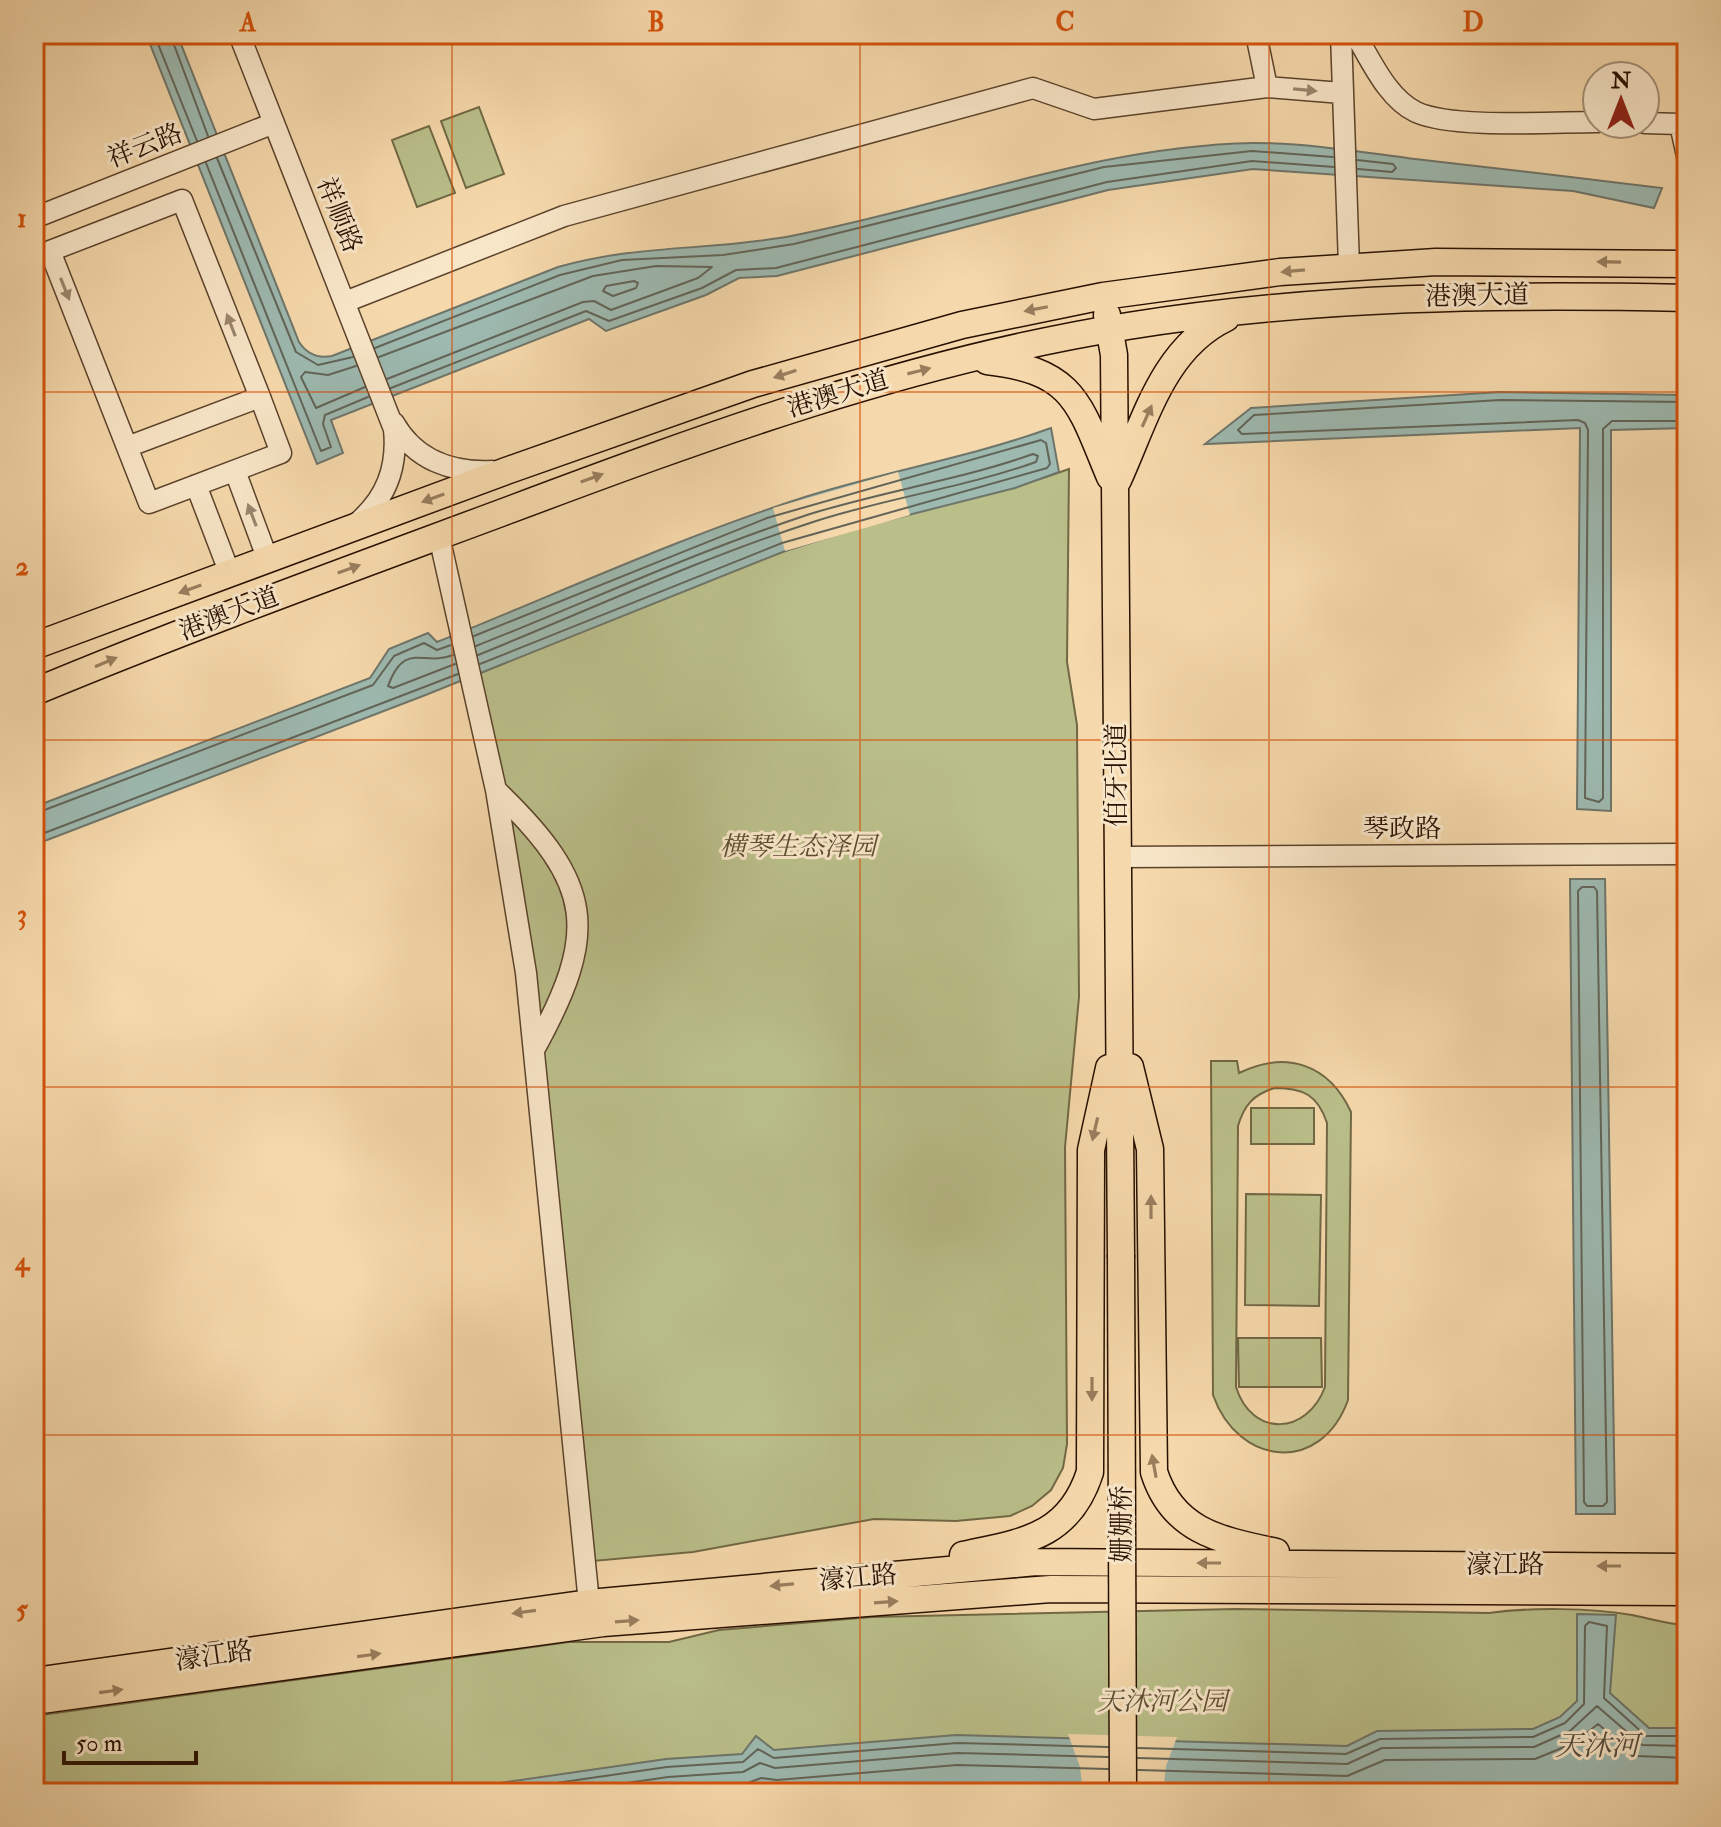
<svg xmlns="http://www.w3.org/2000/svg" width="1721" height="1827" viewBox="0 0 1721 1827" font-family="'IM FELL Double Pica','Noto Serif SC',serif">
	<rect width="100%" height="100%" fill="#f5d8ab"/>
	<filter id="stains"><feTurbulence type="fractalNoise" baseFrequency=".0025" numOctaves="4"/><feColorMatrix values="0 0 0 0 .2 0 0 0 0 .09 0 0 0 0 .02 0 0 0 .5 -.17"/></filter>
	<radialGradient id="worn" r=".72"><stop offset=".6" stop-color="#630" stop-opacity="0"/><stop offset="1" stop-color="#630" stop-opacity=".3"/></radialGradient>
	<path fill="#babf8a" stroke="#716845" stroke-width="2" fill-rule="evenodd" d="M479,107L504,174L466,188L441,121Z
		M429,126L455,193L417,207L392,140Z
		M1069,469L1067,662L1077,725L1079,997L1065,1147L1067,1444L1063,1468L1051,1490L1032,1506L1010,1516L956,1521L874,1519L693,1552L593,1561L478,674C591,628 702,578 817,540C900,512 986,499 1069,469Z
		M1211,1061H1237L1239,1073C1286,1050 1329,1064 1351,1112L1348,1400C1321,1475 1238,1466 1213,1395ZM1275,1088C1303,1088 1318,1095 1327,1123L1325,1387C1307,1435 1252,1438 1236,1387L1238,1126C1244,1105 1254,1094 1275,1088Z
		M1251,1108H1314V1144H1251Z
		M1246,1194L1321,1195L1319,1306L1245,1305Z
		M1238,1338H1321L1322,1387H1239Z
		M1236,1609L1489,1613C1531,1607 1591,1608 1632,1615C1652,1619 1667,1624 1687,1625V1793H34V1716L569,1642H669L719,1630L872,1617Z"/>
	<path fill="#9db9b0" stroke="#6e756a" stroke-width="2" d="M146,34H177L299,342C307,354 317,359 332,356L558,267C639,244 710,251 791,236C945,207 1094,146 1253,143C1307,143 1362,152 1415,159C1497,168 1580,178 1662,188L1654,208L1573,191L1253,169L1108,190L777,276L739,278L706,295L606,331L589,319L331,420L343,453L317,464Z
		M1500,392L1687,395V428L1611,430V811L1577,809L1580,428L1205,444L1251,408Z
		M1051,428L1059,472L1015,488L865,526L785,551L423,696L34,845V807L370,678L389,649L428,633L437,642C559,593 680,537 805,497C887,471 971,457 1051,428Z
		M1570,879H1605L1615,1514H1576Z
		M1577,1614L1616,1615L1610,1693L1649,1728H1687V1793H431L666,1759L742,1754L756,1736L774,1750L956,1735L1347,1746L1377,1731L1533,1729L1560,1717L1577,1701Z"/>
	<path fill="#f5d8ab" d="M898,472L910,515L785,551L773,508Z
		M1068,1734L1177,1737L1166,1766L1163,1793H1083L1080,1767Z"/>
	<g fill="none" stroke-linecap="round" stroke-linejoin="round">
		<path stroke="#626458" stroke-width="2" d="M154,34L197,141
			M170,34L208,136
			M217,158L296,352L318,365L353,357
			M1357,160L1393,164L1396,168L1392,172L1358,169
			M206,163L321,451L331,447L323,424L325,415L368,397
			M634,281L638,283L636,288L613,296L603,291L606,286Z
			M375,348L560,275L622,260L723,255L794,244L1104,167L1252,151L1333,157
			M379,357L593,276L656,266L712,267L698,278L611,310L594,301L583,302L387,379
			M356,366L328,375L305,372L301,377L316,408L365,387
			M391,388L586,311L609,321L702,288L736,270L776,268L1107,182L1252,161L1334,167
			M1687,402L1500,400L1254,415L1238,430L1242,434L1578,420L1585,423L1588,430L1585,798L1599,802L1603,798V429L1612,421H1687
			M474,636L767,518L1041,440L1046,443L1050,464L1047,468L782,543L480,664
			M476,646C587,602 697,551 810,514C884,491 960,480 1033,454L1038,456L1036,462C963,488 886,498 813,522C699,559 589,610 478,655
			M453,655C424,667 405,640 388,686L393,688L455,664
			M34,814L373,685L394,656L424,643L437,650L451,645
			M34,837L458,674
			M1582,887H1594L1597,891L1607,1502L1603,1506H1587L1584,1502L1578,891Z
			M1138,1748L1346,1754L1380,1739L1533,1737L1565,1723L1584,1704L1585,1626L1589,1622L1607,1626L1604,1698L1646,1736H1687
			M1138,1758L1347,1764L1382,1748L1534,1747L1570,1731L1597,1706L1642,1745L1687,1746
			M1138,1770L1347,1776L1385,1760L1535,1759L1574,1743L1598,1724L1637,1756L1687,1758
			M487,1793L667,1767L743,1762L758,1749L774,1758L957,1743L1108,1747
			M558,1793L668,1777L743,1772L760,1763L775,1768L957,1753L1108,1757
			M642,1793L745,1784L761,1778L777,1780L957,1765L1108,1769"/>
		<g stroke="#5b422b" stroke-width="23">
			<path id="minor" d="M239,34L394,429C398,468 386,499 356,524
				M1256,34L1267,87L1342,93
				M1341,34L1349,266
				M1355,34C1371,60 1387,98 1416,112C1453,129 1553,122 1597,122
				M1645,123L1680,124L1687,156
				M34,218L274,123
				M345,302L564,216L1033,88L1094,109L1267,87
				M260,397L281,453L149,503L127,447Z
				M394,423C415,460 452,473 492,471
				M127,447L50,251L182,200L260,397
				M235,471L268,560
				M196,485L230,574
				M439,536L496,790L526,973L589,1603
				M496,790C595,885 599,932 534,1050
				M1118,857L1687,854"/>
		</g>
		<g stroke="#281000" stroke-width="29">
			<path id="major" d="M1107,315L1114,355L1121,1255
				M987,361C1075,371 1079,403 1110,477
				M1118,480C1145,421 1163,348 1226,318
				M34,646L506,471L753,384L962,325L1103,296L1280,272L1436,262L1687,264
				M34,692C188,628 345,571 501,513C706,436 910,361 1128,326C1314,296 1499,294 1687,298
				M1130,1067L1150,1149L1154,1472C1173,1532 1221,1540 1276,1552
				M963,1555C1022,1542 1069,1538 1090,1472L1091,1150L1109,1068
				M34,1681L589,1603L1036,1562L1687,1567
				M34,1701L603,1623L1051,1589L1687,1592"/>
		</g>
		<use href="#minor" stroke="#f8e6c8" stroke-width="20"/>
		<use href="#major" stroke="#f5d8ab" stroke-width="26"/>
		<g stroke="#281000" stroke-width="29" stroke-linecap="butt">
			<path id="major-bridge" d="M1121,1255L1123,1793"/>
		</g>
		<use href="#major-bridge" stroke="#f5d8ab" stroke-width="26"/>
	</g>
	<defs><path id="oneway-solid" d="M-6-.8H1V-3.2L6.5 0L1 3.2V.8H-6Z" transform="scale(2)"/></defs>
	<g fill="#9a866e">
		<use href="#oneway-solid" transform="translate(1305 90) rotate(5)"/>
		<use href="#oneway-solid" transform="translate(65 289) rotate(68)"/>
		<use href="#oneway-solid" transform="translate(231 325) rotate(-111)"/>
		<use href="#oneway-solid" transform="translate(252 515) rotate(-111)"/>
	</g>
	<g fill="#997e5e">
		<use href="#oneway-solid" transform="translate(1609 262) rotate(-179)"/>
		<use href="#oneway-solid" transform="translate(1293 271) rotate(175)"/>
		<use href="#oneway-solid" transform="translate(1036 309) rotate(169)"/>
		<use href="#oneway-solid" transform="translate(919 371) rotate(-14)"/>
		<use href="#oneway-solid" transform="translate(785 374) rotate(162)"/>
		<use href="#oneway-solid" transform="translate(1147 416) rotate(-66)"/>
		<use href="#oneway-solid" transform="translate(592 478) rotate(-20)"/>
		<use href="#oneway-solid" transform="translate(433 498) rotate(160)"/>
		<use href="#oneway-solid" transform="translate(349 569) rotate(-20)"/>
		<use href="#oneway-solid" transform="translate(190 589) rotate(160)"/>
		<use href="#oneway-solid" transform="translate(106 662) rotate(-23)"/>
		<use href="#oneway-solid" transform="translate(1095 1129) rotate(103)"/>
		<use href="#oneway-solid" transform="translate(1151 1207) rotate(-90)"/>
		<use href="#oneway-solid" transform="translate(1092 1389) rotate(90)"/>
		<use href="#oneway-solid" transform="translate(1154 1466) rotate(-100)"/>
		<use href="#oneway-solid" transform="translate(1209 1563) rotate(-180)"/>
		<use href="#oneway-solid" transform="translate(1609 1566) rotate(-180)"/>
		<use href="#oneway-solid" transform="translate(782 1585) rotate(175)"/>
		<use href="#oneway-solid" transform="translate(886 1602) rotate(-4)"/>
		<use href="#oneway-solid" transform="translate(524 1612) rotate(172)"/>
		<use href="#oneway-solid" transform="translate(627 1621) rotate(-4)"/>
		<use href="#oneway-solid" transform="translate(369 1655) rotate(-8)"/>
		<use href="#oneway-solid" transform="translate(111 1691) rotate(-8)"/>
	</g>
	<path fill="none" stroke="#d5520b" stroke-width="2" stroke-opacity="0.55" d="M452,34V1793M860,34V1793M1269,34V1793M34,392H1687M34,740H1687M34,1087H1687M34,1435H1687"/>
	<g text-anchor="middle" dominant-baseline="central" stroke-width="6" stroke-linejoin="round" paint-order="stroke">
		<g font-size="26" fill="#281000" stroke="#f8e6c8">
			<text transform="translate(145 146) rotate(-21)">祥云路</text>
			<text transform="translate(339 215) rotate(68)">祥顺路</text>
			<text transform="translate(1477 296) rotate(-1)">港澳大道</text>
			<text transform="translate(838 394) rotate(-17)">港澳大道</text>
			<text transform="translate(229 614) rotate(-21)">港澳大道</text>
			<text transform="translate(1117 775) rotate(-90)">伯牙北道</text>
			<text x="1402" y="829">琴政路</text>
			<text transform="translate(1122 1524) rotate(-90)">姗姗桥</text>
			<text x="1505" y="1565">濠江路</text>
			<text transform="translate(858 1578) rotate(-5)">濠江路</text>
			<text transform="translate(214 1656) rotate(-8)">濠江路</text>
		</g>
		<g font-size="26" font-style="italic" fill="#5b4d30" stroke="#f8e6c8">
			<text x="798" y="847">横琴生态泽园</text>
			<text x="1162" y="1702">天沐河公园</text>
		</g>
		<g font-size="28" font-style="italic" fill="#514b3e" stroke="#f8e6c8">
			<text x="1597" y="1746">天沐河</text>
		</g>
	</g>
	<rect width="1721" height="1827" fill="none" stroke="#f5d8ab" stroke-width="88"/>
	<g transform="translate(1621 100)"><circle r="38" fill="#f8e6c8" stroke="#a59078" stroke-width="2"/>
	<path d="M0-6L14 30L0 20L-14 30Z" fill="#8f2418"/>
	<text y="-12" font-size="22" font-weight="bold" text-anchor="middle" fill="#281000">N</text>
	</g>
	<path d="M64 1751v12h132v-12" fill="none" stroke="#281000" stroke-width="4"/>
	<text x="76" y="1751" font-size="24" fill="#281000" stroke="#f8e6c8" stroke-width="6" paint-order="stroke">50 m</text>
	<rect x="44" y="44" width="1633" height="1739" fill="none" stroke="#d5520b" stroke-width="3"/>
	<g font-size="26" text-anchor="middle" font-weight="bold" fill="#d5520b">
		<text x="248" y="31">A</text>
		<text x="656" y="31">B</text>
		<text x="1065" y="31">C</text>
		<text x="1473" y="31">D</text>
		<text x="22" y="227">1</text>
		<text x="22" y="575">2</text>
		<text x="22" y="923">3</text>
		<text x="22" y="1270">4</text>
		<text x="22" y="1618">5</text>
	</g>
	<rect width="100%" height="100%" filter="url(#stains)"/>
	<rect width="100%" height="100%" fill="url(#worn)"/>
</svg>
